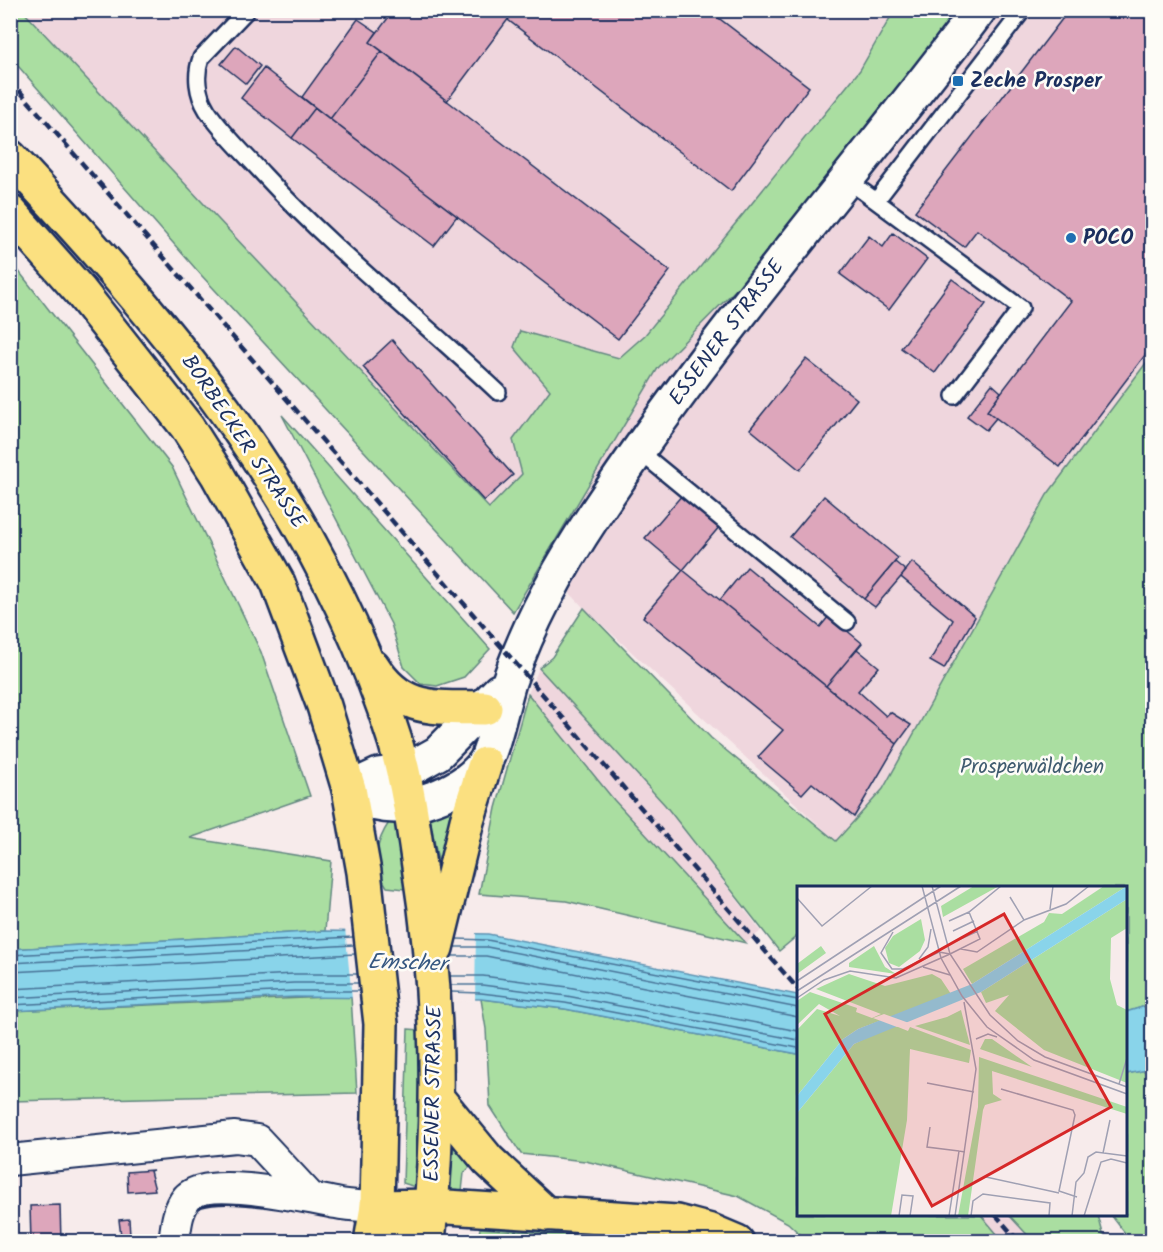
<svg xmlns="http://www.w3.org/2000/svg" width="1163" height="1252" viewBox="0 0 1163 1252" font-family="Kalam,sans-serif">
	<rect width="100%" height="100%" fill="#f7ebeb"/>
	<filter id="ink" filterUnits="userSpaceOnUse"><feTurbulence type="fractalNoise" baseFrequency=".0167" numOctaves="2"/><feDisplacementMap in="SourceGraphic" scale="12" xChannelSelector="R" yChannelSelector="G"/><feConvolveMatrix kernelMatrix="1 2 1 2 8 2 1 2 1" color-interpolation-filters="sRGB"/></filter>
	<g filter="url(#ink)">
		<path fill="#efd6dd" d="M23,11H1152V355L1047,495L883,789L836,841L584,608Z
			M539,668L665,805L761,931L746,943L614,800L528,694Z
			M981,1215H1009L1033,1241H1003Z"/>
		<path fill="#aadea1" stroke="#628680" stroke-width="1.5" d="M10,11H23L489,508L522,474L513,440L550,390L514,347L520,331L619,358L645,335L860,70L894,11H957L770,255L658,368L513,612L202,276L11,58Z
			M10,260L172,467L261,652L310,796L190,838L331,861L325,931L11,949Z
			M1152,355V1004L1126,1012V888H798V937L797,936L779,951L665,805L539,668L552,657L584,608L711,738L836,841L883,789L1047,495Z
			M282,415L490,649L464,677L437,686L421,684L404,667L391,624Z
			M528,694L614,800L746,943L566,901L479,894L496,808Z
			M451,802L454,809L442,883L429,813Z
			M394,820L396,824L405,889L387,887C371,863 375,843 390,821Z
			M351,996L357,1093L11,1101V1011Z
			M481,999L565,1009L798,1054V1214L981,1215L1003,1241H807L788,1223L738,1196L585,1161L521,1154L490,1106L486,1029Z
			M408,1029L421,1030L415,1187L403,1183Z
			M1152,1069V1241H1131L1111,1215L1126,1214V1074Z
			M454,1143L470,1167L464,1173L461,1200L449,1198Z
			M1009,1215H1098L1105,1241H1033Z
			M480,1228L625,1239L646,1241H478Z"/>
		<path fill="#89d4ea" stroke="#5d92b2" stroke-width="1.5" d="M325,931L488,934L798,995V1054L565,1009L481,999L295,997L11,1011V949Z
			M1152,1004V1069L1126,1074V1012Z"/>
		<path fill="#f7ebeb" d="M345,928L476,931L475,1002L352,999Z"/>
		<g fill="none" stroke-linecap="round" stroke-linejoin="round">
			<path stroke="#477196" stroke-width="1.5" d="M457,939L487,940L798,1000
				M455,947H487L798,1008
				M10,955L353,937
				M452,956H486L798,1017
				M10,963L354,945
				M10,972L355,954
				M450,976H483L568,987L798,1031
				M451,985H482L567,996L798,1040
				M10,989L294,974H357
				M451,992L481,993L565,1003L798,1048
				M10,998L294,983H358
				M10,1005L294,991H359"/>
		</g>
		<path fill="#dda6bb" stroke="#1b2f5e" stroke-width="1.5" d="M394,10H515L447,101L370,42Z
			M515,10H708L809,87L731,191L508,20Z
			M1069,10H1152V346L1060,467L987,411L1071,301L977,230L964,247L915,211Z
			M358,19L377,32L370,42L382,51L330,119L302,97Z
			M236,46L260,66L246,84L221,64Z
			M382,51L670,271L618,339L330,119Z
			M264,68L315,108L292,138L241,98Z
			M315,108L457,216L434,246L292,138Z
			M893,233L927,259L889,310L840,274L869,236L883,247Z
			M952,279L986,304L935,373L901,348Z
			M392,340L513,475L484,501L363,367Z
			M806,359L857,399L800,470L750,429Z
			M992,384L1001,392L987,411L996,418L986,430L967,416Z
			M683,494L720,526L683,570L645,538Z
			M824,496L898,558L864,599L790,537Z
			M895,562L906,571L875,607L864,599Z
			M912,562L975,617L944,669L930,661L953,620L901,577Z
			M747,567L820,627L829,616L862,643L826,686L720,600Z
			M683,570L897,744L854,817L812,783L802,794L758,757L783,730L643,617Z
			M857,649L879,667L858,691L886,716L890,712L911,725L897,744L826,686Z
			M153,1170L150,1171L155,1190L128,1192L127,1172Z
			M60,1205L61,1242H31L30,1206Z
			M129,1219L130,1236H121L119,1220Z"/>
		<g fill="none" stroke-linecap="round" stroke-linejoin="round">
			<g stroke="#1b2f5e" stroke-width="20">
				<path id="service" d="M247,10L201,58C195,75 197,94 207,110C223,134 245,154 264,175C336,253 421,319 498,392
					M846,179L876,201L1023,10
					M876,201L1021,308L954,396
					M639,451L847,622"/>
			</g>
			<g stroke="#1b2f5e" stroke-width="34">
				<path id="minor" d="M10,1160L235,1137L257,1140L310,1197
					M174,1242C176,1227 177,1210 187,1198C207,1175 308,1198 336,1203C349,1206 363,1206 377,1207"/>
			</g>
			<g stroke="#1b2f5e" stroke-width="38">
				<path id="secondary" d="M349,789C357,793 368,801 377,804C411,812 461,792 483,765C492,755 504,696 510,679C530,621 561,565 595,514C711,338 852,179 979,10
					M349,789L379,775L404,772L438,753L499,691"/>
			</g>
			<g stroke="#1b2f5e" stroke-width="38">
				<path id="primary" d="M10,157C174,332 322,507 395,741C407,781 413,824 419,866C439,993 441,1113 428,1242
					M10,212L80,291L187,427L217,474L278,583L324,706L349,789L364,872L381,1024L377,1207L371,1242
					M373,667C402,713 436,707 485,708
					M436,948L467,821L485,764"/>
			</g>
			<g stroke="#1b2f5e" stroke-width="38">
				<path id="motorway" d="M437,1098L488,1160L546,1214
					M377,1207L432,1206L677,1222L711,1231L737,1242
					M377,1207L423,1242"/>
			</g>
			<use href="#service" stroke="#fdfcf7" stroke-width="15"/>
			<use href="#minor" stroke="#fdfcf7" stroke-width="30"/>
			<use href="#secondary" stroke="#fdfcf7" stroke-width="33"/>
			<use href="#primary" stroke="#fbe080" stroke-width="33"/>
			<use href="#motorway" stroke="#fbe080" stroke-width="33"/>
			<path stroke="#1b2f5e" stroke-width="4.5" stroke-dasharray="9 4.5" stroke-linecap="butt" d="M10,80L798,989
				M995,1214L1019,1242"/>
		</g>
	</g>
	<g fill="#1f6fb2" stroke="#fdfcf7" stroke-width="2">
		<rect x="952" y="75" width="12" height="12" rx="3"/>
		<circle cx="1071" cy="238" r="6"/>
	</g>
	<g text-anchor="middle" dominant-baseline="central" stroke-width="5" stroke-linejoin="round" paint-order="stroke">
		<g font-size="21" font-weight="bold" fill="#1b2f5e" stroke="#fdfcf7" text-anchor="start">
			<text x="970" y="81">Zeche Prosper</text>
			<text x="1083" y="238">POCO</text>
		</g>
		<g font-size="21" fill="#1b2f5e" stroke="#fdfcf7">
			<text transform="translate(727 333) rotate(-53)">ESSENER STRASSE</text>
			<text transform="translate(243 442) rotate(56)">BORBECKER STRASSE</text>
			<text transform="translate(434 1094) rotate(-89)">ESSENER STRASSE</text>
		</g>
		<g font-size="21" fill="#3f5b6f" stroke="#fdfcf7">
			<text x="1032" y="767">Prosperwäldchen</text>
		</g>
		<g font-size="22" font-style="italic" fill="#365881" stroke="#fdfcf7">
			<text transform="translate(407 964) rotate(2)">Emscher</text>
		</g>
	</g>
	<g transform="translate(797 886)">
		<rect width="330" height="330" fill="#f7ebeb"/>
		<path d="M177,0H202L146,31L144,20ZM307,0H330L175,98L166,83L247,36L252,27L265,28ZM330,13V42L314,52L313,93L320,119L330,124V197L247,164L198,125L212,109L189,117L184,106ZM124,33L128,54L123,65L102,81L92,77L88,62L96,50ZM24,60L29,67L0,88V78ZM77,60L88,81L99,88L52,81V77ZM52,88L88,100L135,88L144,93L154,108L61,143L46,153L0,210V144L20,123L43,130L22,118L0,139V115L13,106L60,122L59,126L75,132L84,128L19,103ZM164,124L173,159L118,140L150,131ZM96,139L111,145L113,141L174,164L172,177L113,163L110,234L94,330H0V227L57,158ZM188,153H195L235,181L183,163ZM182,171L330,221V228L195,185L196,208L205,214L188,219L186,224L171,330H161L181,221Z" fill="#aadea1"/>
		<path d="M330,0V13L184,106L57,158L0,227V210L46,153L61,143L175,98Z" fill="#89d4ea"/>
		<path d="M87,128L112,137L100,141L76,132Z" fill="#f7ebeb"/>
		<path fill="none" stroke="#9fa0b3" stroke-width="1.5" d="M125,0L144,72L165,110L190,141L237,174L330,208M135,0L153,68L193,129L221,155L248,171L330,201M0,12L25,40L75,0M253,23L256,0M227,34L269,18L292,0M152,35L172,26L204,0M156,45L177,35M96,46L84,67L95,83H106L142,66L153,68M159,55L181,45M164,63L180,66L227,34L213,11M153,68L183,53L172,26M122,73L131,61L134,43M126,81L153,89M0,95L144,0M0,105L164,0M0,112L27,94L53,85L99,92L153,68M179,153L191,148L200,151M130,197L177,206M322,198L330,172M204,203L276,224L278,229L262,305L280,311M133,241L130,261L162,265M306,267L313,234M189,291L262,307M102,330L105,309L116,310L113,330M152,330L162,265L168,266M158,330L179,183L167,116M174,330L176,315L186,308L253,317L252,330M275,330L279,296L287,287L291,271L299,266L330,270M287,330L304,276L314,273L330,277"/>
		<path fill="#d62828" fill-opacity="0.15" stroke="#d62828" stroke-width="3" d="M207,28L314,221L135,320L28,128Z"/>
		<rect width="330" height="330" fill="none" stroke="#1b2f5e" stroke-width="3"/>
	</g>
	<rect width="1163" height="1252" fill="none" stroke="#fdfcf7" stroke-width="36"/>
	<rect x="18" y="18" width="1127" height="1216" fill="none" stroke="#1b2f5e" stroke-width="2" filter="url(#ink)"/>
</svg>
